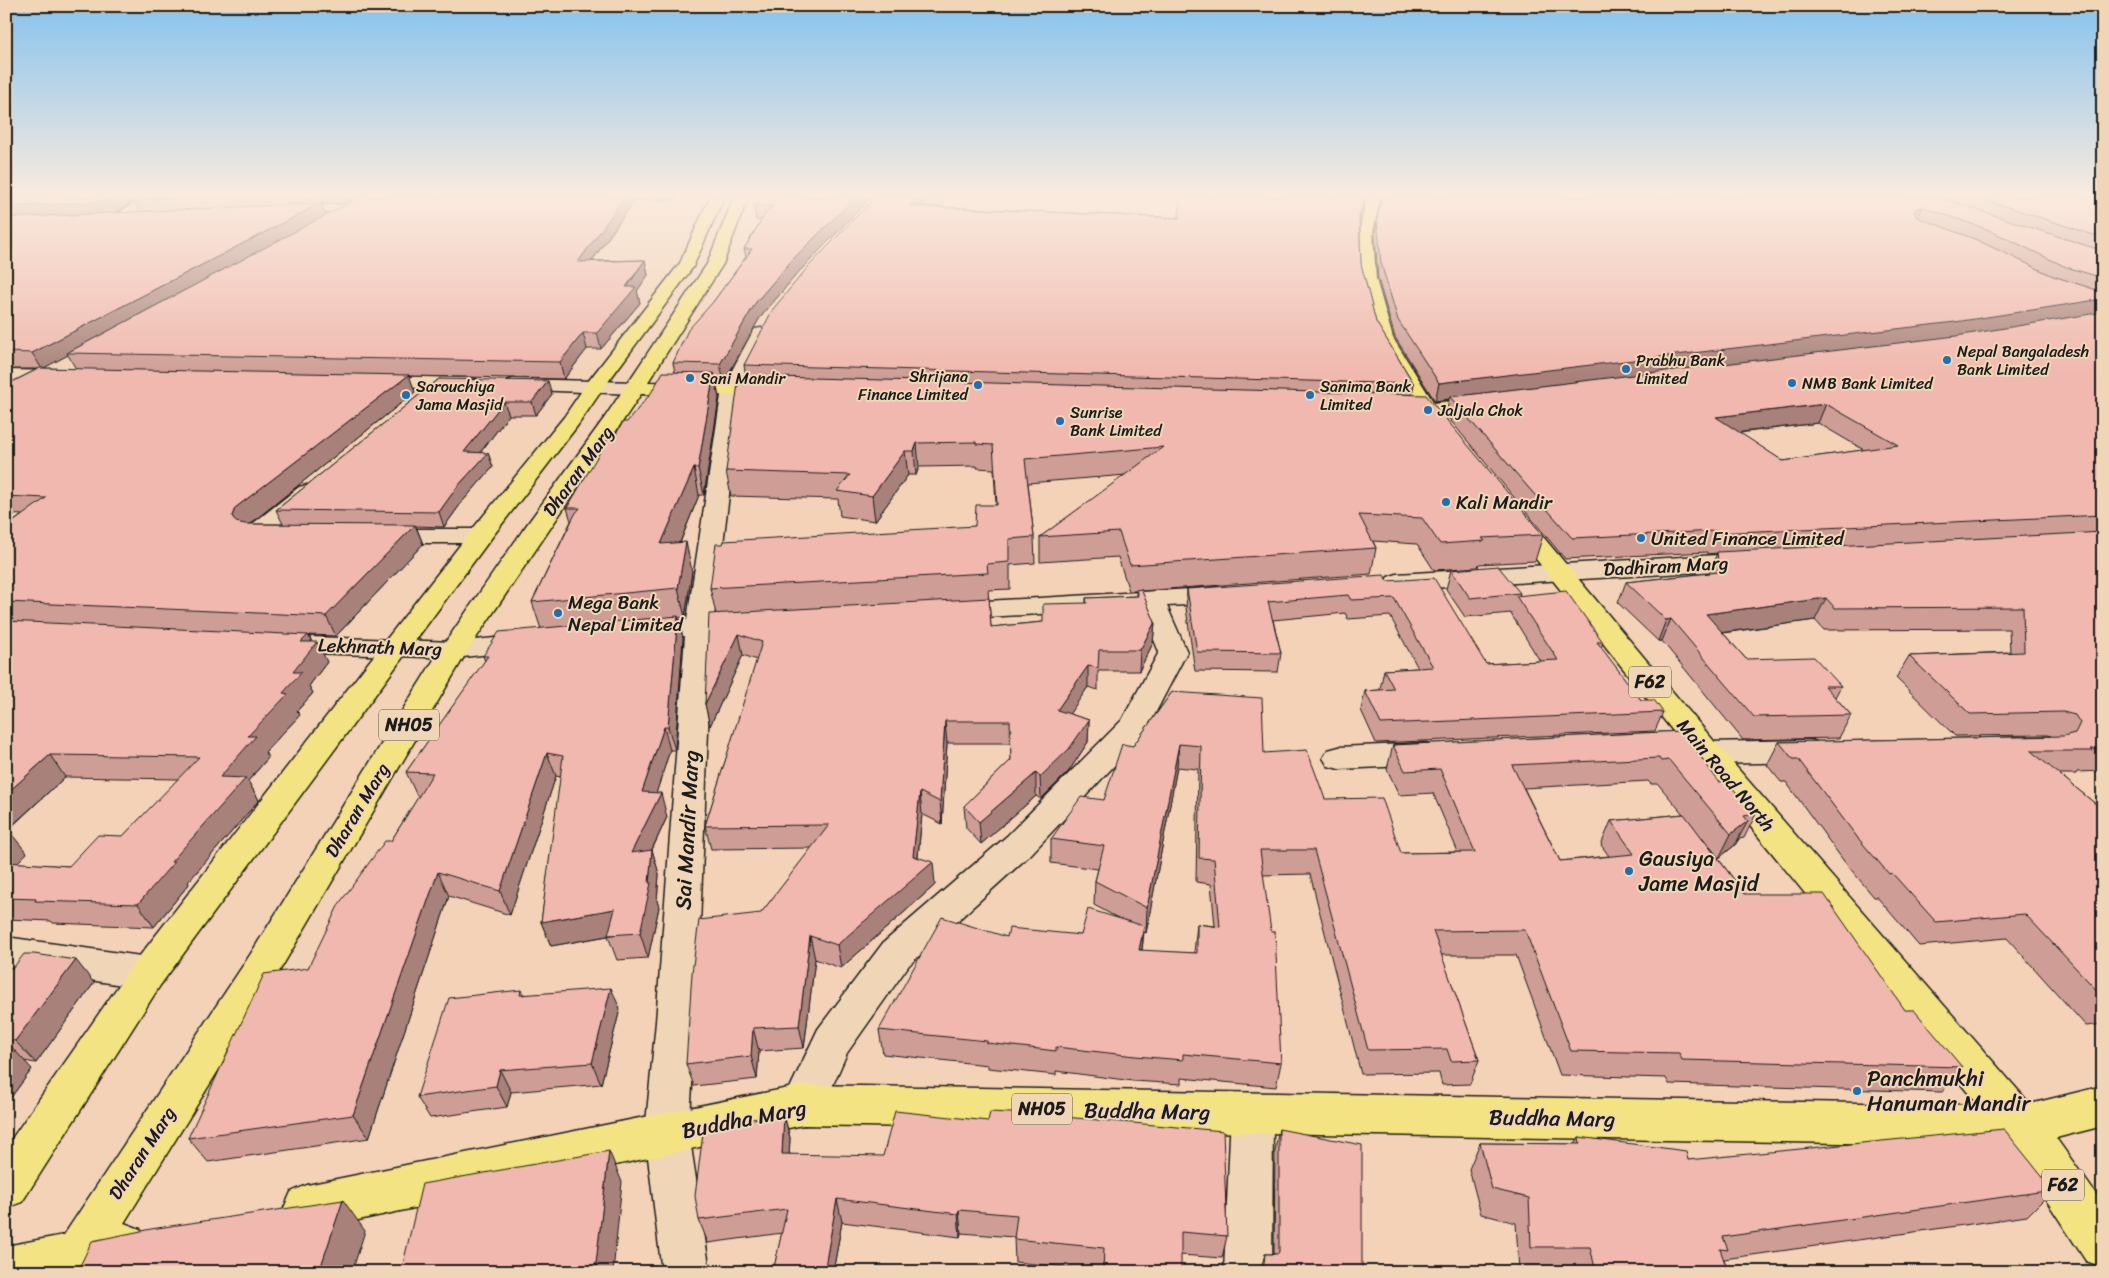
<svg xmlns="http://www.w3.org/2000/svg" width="2109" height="1278" viewBox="0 0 2109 1278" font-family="Sriracha,sans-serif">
	<rect width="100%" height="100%" fill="#f3d2b7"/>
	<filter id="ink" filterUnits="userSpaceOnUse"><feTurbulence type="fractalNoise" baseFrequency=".02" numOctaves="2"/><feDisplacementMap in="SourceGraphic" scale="10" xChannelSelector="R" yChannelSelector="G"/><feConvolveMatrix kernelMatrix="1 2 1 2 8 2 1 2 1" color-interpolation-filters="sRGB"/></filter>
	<g filter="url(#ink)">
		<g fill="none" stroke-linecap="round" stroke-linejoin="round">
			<g stroke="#1c1c1c" stroke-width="3">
				<path id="minor" d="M143,197H159L123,223H113L111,220L113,217Z
					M354,204L361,208L359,211L285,215L278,211L285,207Z
					M761,328L767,329L770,333L742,389L714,617L746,615L756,617L759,623L756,629L712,634L696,1022L689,1133L710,1272H662L645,1133L656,1022L685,636L644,639L634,637L630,631L634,625L687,620L722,389L752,333L755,329Z
					M6,370L62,371L69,373L72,377L69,381L62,383L6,382Z
					M375,376L470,378L477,380L480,384L477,388L470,390L368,386L365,382L368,378Z
					M513,379L635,382L642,384L645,388L642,392L635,394L506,389L503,385L506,381Z
					M307,485L315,487L318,492L277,528L285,530L288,535L285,540L276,542L246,539L243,534L246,529L299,487Z
					M384,529H480L489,531L492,536L489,541L480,543H384L375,541L372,536L375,531Z
					M1751,553L1760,556L1764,561L1760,566L1751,569L1397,590L1388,587L1384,582L1388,577L1397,574Z
					M1225,587L1234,589L1238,595L1234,601L1225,603L1167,606L1187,652L1145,733L1031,854L909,965L847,1053L818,1119L803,1125L788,1119L782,1105L818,1029L883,943L1007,836L1122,720L1159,652L1141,608L953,619L944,617L940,611L944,605L953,603Z
					M526,635L536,637L540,643L536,649L454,658L282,652L272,650L268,644L272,638L282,636L454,642Z
					M1811,740L1822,744L1827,751L1822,758L1811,762L1707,764L1696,760L1691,753L1696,746L1707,742Z
					M1427,743L1438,746L1443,754L1438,762L1427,765L1339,769L1328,766L1323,758L1328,750L1339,747Z
					M6,937L148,957L161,962L167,973L161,984L148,989L6,967Z
					M1252,1093L1267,1099L1273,1113L1272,1272H1224L1231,1113L1237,1099Z"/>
			</g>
			<g stroke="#1c1c1c" stroke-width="3">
				<path id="major" d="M710,197H724L693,267L602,390L578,425L489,541L161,984L22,1202L6,1208V1147L135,962L471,531L564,417L587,383L680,263Z
					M734,197H748L723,264L648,382L775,384L782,386L785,390L782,394L775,396L641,394L468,650L276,977L124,1223L140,1229L146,1246L140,1263L112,1272H6V1246L64,1235L250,955L440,650L523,530L605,417L707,264Z
					M1366,197H1380L1373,233L1376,279L1393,338L1434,403L1484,397L1491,399L1494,403L1491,407L1442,414L1447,422L1444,426C1432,429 1429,425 1422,416L1393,414L1390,410L1393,406L1414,404L1375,338L1360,279L1359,233Z
					M1516,512L1524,514L1718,746L2030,1104L2103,1086V1126L2056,1138L2103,1204V1267L2086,1261L2011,1146L803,1125L307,1231L291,1224L284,1208L291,1192L307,1185L803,1085L1978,1105L1696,760L1508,524L1504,519L1508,514Z"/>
			</g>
			<use href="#minor" fill="#f0d6b7" fill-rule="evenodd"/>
			<use href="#major" fill="#f4e382" fill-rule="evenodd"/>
		</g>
		<path fill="#ce9e96" stroke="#1c1c1c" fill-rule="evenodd" d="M6,197H358L349,203L321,204L326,216L358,198L360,197H676L675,200L634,201L592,261L645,260L648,275L637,291L640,303L601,349H587L564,379L409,376L415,392L250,524H283L276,510L439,379L552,394L536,415H509L480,453H488L493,467L462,502L444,527L416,526L423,544L336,636L309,635L312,642L327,662L309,686L313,693L297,711L300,715L265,752L268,758L248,781L259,800L188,882L189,884L154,927L53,923L51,921L6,919V527L22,515L6,514V371L12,382L38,369H6ZM134,201L140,212L116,213ZM68,355L76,369L43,368ZM65,777L179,779L123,836L69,866L17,863L27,853L7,831Z
			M762,197H871L796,275L759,319L724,382H716L719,398L704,495H699L680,543L692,571L685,617L678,618L683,638L675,750H670L656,793L667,817L652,850L659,874L657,901L659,907L648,958L617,960L608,936L551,946L541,922L561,777L556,776L510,915L449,896L369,1138L208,1162L188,1138L308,968L391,841L419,796H417L406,772L485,661L483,656L541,629L532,602L571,521L567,508L616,434L675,372L673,363L713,302L746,257L744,249L762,220H756L754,205Z
			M875,197H929L922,206L1179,218L1366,197L1360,223L1361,264L1376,322L1414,384L1412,395L1543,535L1535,561L1479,564L1478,567L1434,570L1417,544L1373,541L1376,548L1371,574L1141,591L1155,622L1153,643L1139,671H1098V690L1088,687L1069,714L1089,720L1088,742L1069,771L1041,799L1036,796L981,844L966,828L964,806L1011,760V743H947L942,824L922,814L918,857L935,885L841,968L815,959L804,1048L759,1051L757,1079L694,1086L686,1064L761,913L812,848L711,849L705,826L757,660L743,655L710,726L705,704L716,614L710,588L975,526L996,505L994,469L977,468V466L919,467L916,475H908L875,521L840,516L838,499L731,496L726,471L746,377L744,365ZM1126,475L1040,537V562L1118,557L1129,591H1136V596L1086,598V603L1043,622L991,627L988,590L1010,589V565L1035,563L1034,537L1028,483Z
			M1382,197H2103V771L2077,772L2076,774H2059L2103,810V1024L2086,1026L2007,938L1919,946L1877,897H1874L1843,860L1786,782H1781L1767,765L1779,742L2051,736L2047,735L1955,736L1896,678L1909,656L2010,652L2009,629L1824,630L1815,620L1723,633L1746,659L1841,686L1835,697L1851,715L1839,738L1743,740L1662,641H1658L1618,603L1626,582L1709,573L1717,553L1707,554V552L1565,559L1446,415L1449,399L1435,401L1395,337L1378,279L1375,233ZM1818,423L1864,450L1783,461L1739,433Z
			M1451,570L1520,593L1519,596L1603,642L1601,648L1641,700L1663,712L1655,731L1376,743L1361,710L1365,691L1380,690V689L1384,670L1418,668L1390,616L1348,619L1345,613L1273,620L1281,653L1278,672L1195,671L1186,608L1187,589L1387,581L1486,664L1540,661L1511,614V613L1465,617L1446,589Z
			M1172,692L1264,753L1325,799L1401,853L1458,852L1433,793L1399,795L1387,769L1393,745L1682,731L1719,782L1756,814L1744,838L1739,839L1735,845L1719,858L1702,837L1745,894L1905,1010L1962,1067L1942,1092L1669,1084L1666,1078L1560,1075L1516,955H1441L1479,1060L1470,1084L1442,1085L1439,1073L1361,1074L1310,874L1263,875L1281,1063L1276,1087L1181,1078V1084L1133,1081L1056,1071V1075L988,1068V1065L883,1054L879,1030L1007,937L1081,935L1118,918L1094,905L1095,881L1098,869L1051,863V839L1104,800L1133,746ZM1177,767L1198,769L1196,882L1211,884L1215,926L1197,924L1194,953L1142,951L1144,932L1146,933ZM1648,781L1651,784H1658L1683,814L1611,821L1601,845L1609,856L1560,861L1524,788Z
			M6,967L94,983L36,1063L24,1061L32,1069L6,1104Z
			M521,990L523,994L620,1009L601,1084L511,1092L507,1107L430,1118L417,1097Z
			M784,1115L790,1138L789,1154L1227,1236L1222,1258L1181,1255L1103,1271L1015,1262L1014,1237L961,1233L960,1237L842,1222L833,1272H773L782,1233L708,1243L699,1220Z
			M1279,1129L1362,1272H1260L1265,1254H1274L1275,1150Z
			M1579,1137L1688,1160L2053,1190L2027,1216L1724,1259L1728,1272L1519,1271L1516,1223L1481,1214L1469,1169L1480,1143L1575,1144Z"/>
		<path fill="#a8817a" stroke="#1c1c1c" d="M114,197H140L134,200V201L113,214L6,221V207Z
			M347,197H358L349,203Z
			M625,197H633L634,201L581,276L578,262Z
			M856,197H871L796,275L759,319L724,382L720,364L756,302L793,259Z
			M917,197H929L910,220L909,206Z
			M1365,197H1366L1357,233L1359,218Z
			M321,203L326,216L67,353L68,355L42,369L32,353Z
			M1923,207L1917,221L1914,212L1917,208Z
			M645,260L648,275L637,291L640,303L601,349L597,333Z
			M2103,299V314L1947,339L1450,397L1449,399L1435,401L1439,383Z
			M583,333L587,349L564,379L560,362Z
			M6,371L14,384L6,389Z
			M714,373L719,398L704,495L698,468Z
			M409,375L415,392L245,528L241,535L232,516L235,508Z
			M548,381L552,394L536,415L532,402Z
			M504,402L509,415L469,467L464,452Z
			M1826,404L1818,423L1709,436L1716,417Z
			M917,443L919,467L916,475L914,451Z
			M905,451L908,475L875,521L872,496Z
			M488,453L493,467L462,502L444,527L439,512L457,487Z
			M694,468L699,495L668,572L661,544Z
			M415,525L423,544L336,636L326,616Z
			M686,542L692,571L685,617L678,588Z
			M1826,598L1815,620L1697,636L1706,614Z
			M678,616L683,638L675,750L668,727Z
			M1671,619L1662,641H1658L1666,620Z
			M1155,622L1153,643L1139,671L1140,650Z
			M739,634L743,655L710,726L705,704Z
			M308,635L314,646L317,642L327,662L309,686L313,693L297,711L300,715L265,752L268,758L248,781L259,800L188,882L189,884L154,927L138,904L171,862L220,777L248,736L283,693L293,672L301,642Z
			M1088,666V687L1057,732V710Z
			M1089,720L1088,742L1069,771L1041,799L1040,777Z
			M945,721L947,743L942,824L940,802Z
			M664,727L670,750L649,816L642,792Z
			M1179,744L1177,767L1146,933L1147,908Z
			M547,753L556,776L510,915L500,891Z
			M50,755L65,777L6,831V794Z
			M1036,773V796L981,844L979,822Z
			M920,792L922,814L916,876L933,862L935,885L841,968L837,945L913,856Z
			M661,793L667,817L639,877L631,853Z
			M1748,821L1735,845L1719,858L1731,834Z
			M9,831L27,853L6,874V834Z
			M652,850L659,874L657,901L659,907L648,958L640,933L649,883Z
			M438,872L449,896L369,1138L353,1115Z
			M615,909L623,933L551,946L541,922Z
			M1144,926L1142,950H1139Z
			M810,936L815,959L804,1048L799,1026Z
			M76,960L94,983L36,1063L15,1041Z
			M611,988L620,1009L601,1084L592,1063Z
			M753,1028L759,1051L757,1079L751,1056Z
			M6,1041L32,1069L6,1104Z
			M500,1070L511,1092L507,1107L496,1086Z
			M784,1115L790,1138L788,1177L782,1154Z
			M609,1151L622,1182L613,1272H595Z
			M837,1199L842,1222L833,1272H824Z
			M343,1200L365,1231L352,1272H319Z
			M959,1210L961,1233L960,1237L958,1214Z"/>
		<path fill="#f0b8ae" stroke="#1c1c1c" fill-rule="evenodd" d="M6,197H114L107,201L6,207Z
			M138,197H197L134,200Z
			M360,197H625L578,262L645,260L626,287H636L597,333H583L560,362L67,353L358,198Z
			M762,197H856L793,259L756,302L720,364L673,363L688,330L713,302L752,249H744L766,213L772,206L754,205Z
			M875,197H917L909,206L1179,218L1180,197H1365L1359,218L1361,264L1376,322L1414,384L744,365L773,309L808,267Z
			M1382,197H1938L2103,251V278L2066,267L1989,230L1923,207L1917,208L1914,212L1917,217L1977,240L2053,276L2103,292V299L1955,322L1439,383L1398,320L1381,263L1377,219Z
			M1977,197H2103V238Z
			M321,203L32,353L6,352V218Z
			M2103,312V515L1716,533V531L1572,538L1450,397L1956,336ZM1826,404L1898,445L1783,461L1716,417Z
			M40,368L409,375L235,508L232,516L236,522L245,524L415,525L326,616L6,602V527L46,498L6,496V385Z
			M663,372L714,373L698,468H694L661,544L686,542L678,588L532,602L575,514L580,508H567L610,435L616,434L623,422H627L651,393Z
			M739,376L1426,395L1543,535L1482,538L1485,541L1440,544L1422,518L1359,515L1376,548L1130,565L1119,532L1040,537L1163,447L1025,459L1034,537L1009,539V562L987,564L988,573L710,588L716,544H723L724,541L975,526L976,505H997L993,445L976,444V442L917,443L914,451H905L872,496L837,491L850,475L726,471Z
			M439,379L548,381L532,402H504L464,452L488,453L457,487L439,512L276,510Z
			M2103,532V749H2091L2093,751H2031L2103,810V997L2025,914L1936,922L1892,873L1889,874L1857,837L1798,759H1793L1779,742L2063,736L2075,733L2080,723L2075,715L2063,712L1970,714L1909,656L2024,652L2023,607L1835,608L1826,598L1706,614L1746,659L1814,657L1841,686H1825L1851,715L1754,717L1671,619L1666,620L1626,582L1719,572L1717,552Z
			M1498,566L1520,593L1470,598L1451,570Z
			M1384,575L1387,581L1434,578L1486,664L1558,660L1516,596L1566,591L1603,642H1597L1641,700H1654L1663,712L1381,724L1365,691L1394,689L1384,670L1433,667L1394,598L1351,600L1348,595L1268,602L1281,653L1197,652L1187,589Z
			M1141,589L1155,622L1140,650H1099L1098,668L1088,666L1057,710L1089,720L1069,749L1040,777L1036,773L979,822L964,806L1011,760L1010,721H945L940,802L920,792L913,856L933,862L837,945L810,936L799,1026L753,1028L751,1056L686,1064L692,973L699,920L761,913L829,825L705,826L762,642L739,634L705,704L709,614L989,598L991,627L1043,622V604L1087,603L1086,598L1138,596L1136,590Z
			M678,616L668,727H664L642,792L661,793L631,853L652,850L649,883H651L640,933L608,935L615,909L541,922L563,756L547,753L500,891L438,872L353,1115L188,1138L264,974L308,968L339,904L385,841H391L433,773L406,772L488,656H483L499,632Z
			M6,621L308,635L301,642H317L293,672H302L283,693L288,694L248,736H256L220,777L246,778L171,862H174L138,904L35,901L36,899L6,898V862L69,866L98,835L123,836L199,757L50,755L6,794Z
			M1172,692L1262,698L1264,753L1307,750L1325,799L1382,798L1401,853L1475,852L1440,769L1405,771L1393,745L1682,731L1719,782L1726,781L1756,814L1744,816L1748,821L1731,834L1669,760L1661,761L1659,758L1512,765L1560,861L1634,854L1611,821L1684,814L1745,894H1824L1905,1010H1914L1962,1067L1682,1060L1679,1053L1571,1051L1525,930L1433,931L1479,1060L1451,1061L1447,1049L1368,1050L1314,850H1260L1271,932H1275L1281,1063L1183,1054V1060L1135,1056L1056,1047V1051L987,1043V1041L879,1030L942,917L1007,937L1009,928L1081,935L1088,909L1144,926L1139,950L1197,953V924L1220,927L1214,859L1199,858L1201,746L1179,744L1147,908L1095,881L1104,846L1051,839L1081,797L1104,800L1122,744L1133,746Z
			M24,954H34L76,960L15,1041L6,1039V967L13,968Z
			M611,988L592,1063L500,1070L496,1086L417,1097L449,998L521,990L520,995Z
			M895,1111L988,1121L990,1112L1030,1114L1223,1131L1227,1236L1181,1232V1272H1103L1104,1248L1014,1239L1017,1215L959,1210L958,1214L837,1199L824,1272H773L787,1209L699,1220L695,1196L704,1125L784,1115L782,1154L883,1156Z
			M1279,1129L1362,1145V1272H1263L1265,1254H1277L1279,1252Z
			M2004,1129L2053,1190L1723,1237L1728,1250L1720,1249L1728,1272H1596L1590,1247H1531L1529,1198L1492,1189L1480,1143L1580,1144L1579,1137L1686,1151L1688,1160Z
			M609,1151L595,1272H401L422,1184Z
			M343,1200L319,1272H77L92,1241L151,1229Z"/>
	</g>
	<linearGradient id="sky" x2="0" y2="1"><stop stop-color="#87c3ee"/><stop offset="0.52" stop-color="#faebdf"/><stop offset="1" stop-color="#faebdf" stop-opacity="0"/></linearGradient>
	<rect width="2109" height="376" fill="url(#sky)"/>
	<g fill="#1f6fb2" stroke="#f0d6b7" stroke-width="2">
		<circle cx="1947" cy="360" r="5"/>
		<circle cx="1626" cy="369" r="5"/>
		<circle cx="690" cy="378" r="5"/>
		<circle cx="1792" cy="383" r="5"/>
		<circle cx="978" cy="385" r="5"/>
		<circle cx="406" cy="395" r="5"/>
		<circle cx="1310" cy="395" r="5"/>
		<circle cx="1428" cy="410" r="5"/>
		<circle cx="1060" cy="421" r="5"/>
		<circle cx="1446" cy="502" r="5"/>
		<circle cx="1641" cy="538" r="5"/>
		<circle cx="558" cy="613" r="5"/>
		<circle cx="1629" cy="871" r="5"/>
		<circle cx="1857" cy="1091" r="5"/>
	</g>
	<g text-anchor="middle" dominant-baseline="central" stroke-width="4" stroke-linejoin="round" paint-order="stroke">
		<g font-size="16" fill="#1c1c1c" stroke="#f0d6b7" text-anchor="start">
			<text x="1957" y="351">Nepal Bangaladesh<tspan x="1957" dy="18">Bank Limited</tspan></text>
			<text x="1636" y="360">Prabhu Bank<tspan x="1636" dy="18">Limited</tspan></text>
			<text x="968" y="376" text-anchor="end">Shrijana<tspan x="968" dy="18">Finance Limited</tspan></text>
			<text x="700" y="378">Sani Mandir</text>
			<text x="1802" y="383">NMB Bank Limited</text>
			<text x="416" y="386">Sarouchiya<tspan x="416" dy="18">Jama Masjid</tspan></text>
			<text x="1320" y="386">Sanima Bank<tspan x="1320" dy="18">Limited</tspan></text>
			<text x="1438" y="410">Jaljala Chok</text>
			<text x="1070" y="412">Sunrise<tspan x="1070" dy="18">Bank Limited</tspan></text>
		</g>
		<g fill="#f0d6b7" stroke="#5c544a" stroke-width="1">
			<rect x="1629" y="666.5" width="42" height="31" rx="4"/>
			<rect x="379" y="709.5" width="60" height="31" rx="4"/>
			<rect x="1012" y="1093.5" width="60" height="31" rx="4"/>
			<rect x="2042" y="1169.5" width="42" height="31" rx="4"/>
		</g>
		<g font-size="18" font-weight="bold" fill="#1c1c1c">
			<text x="1650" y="682">F62</text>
			<text x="409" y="725">NH05</text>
			<text x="1042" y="1109">NH05</text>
			<text x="2063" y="1185">F62</text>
		</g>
		<g font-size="19" fill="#1c1c1c" stroke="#f0d6b7">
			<text transform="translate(578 471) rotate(-54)">Dharan Marg</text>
			<text transform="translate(1666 566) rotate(-3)">Dadhiram Marg</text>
			<text transform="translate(380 647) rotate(2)">Lekhnath Marg</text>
			<text transform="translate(1726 775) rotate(50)">Main Road North</text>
			<text transform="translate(357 810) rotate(-59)">Dharan Marg</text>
			<text transform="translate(142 1153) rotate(-57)">Dharan Marg</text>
		</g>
		<g font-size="19" fill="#1c1c1c" stroke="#f0d6b7" text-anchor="start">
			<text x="1456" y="502">Kali Mandir</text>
			<text x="1651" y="538">United Finance Limited</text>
			<text x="568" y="602">Mega Bank<tspan x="568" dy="22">Nepal Limited</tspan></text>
		</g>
		<g font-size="22" fill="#1c1c1c" stroke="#f0d6b7">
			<text transform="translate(687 830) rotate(-87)">Sai Mandir Marg</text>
			<text transform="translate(1147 1111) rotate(1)">Buddha Marg</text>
			<text transform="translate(1552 1118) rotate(1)">Buddha Marg</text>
			<text transform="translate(744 1119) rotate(-11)">Buddha Marg</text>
		</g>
		<g font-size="22" fill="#1c1c1c" stroke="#f0d6b7" text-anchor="start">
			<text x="1639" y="858">Gausiya<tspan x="1639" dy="25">Jame Masjid</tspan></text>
			<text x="1867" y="1078">Panchmukhi<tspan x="1867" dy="25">Hanuman Mandir</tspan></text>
		</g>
	</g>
	<rect width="2109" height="1278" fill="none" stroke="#f0d6b7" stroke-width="25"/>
	<rect x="12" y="12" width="2084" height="1253" fill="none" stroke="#1c1c1c" stroke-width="2" filter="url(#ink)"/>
</svg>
